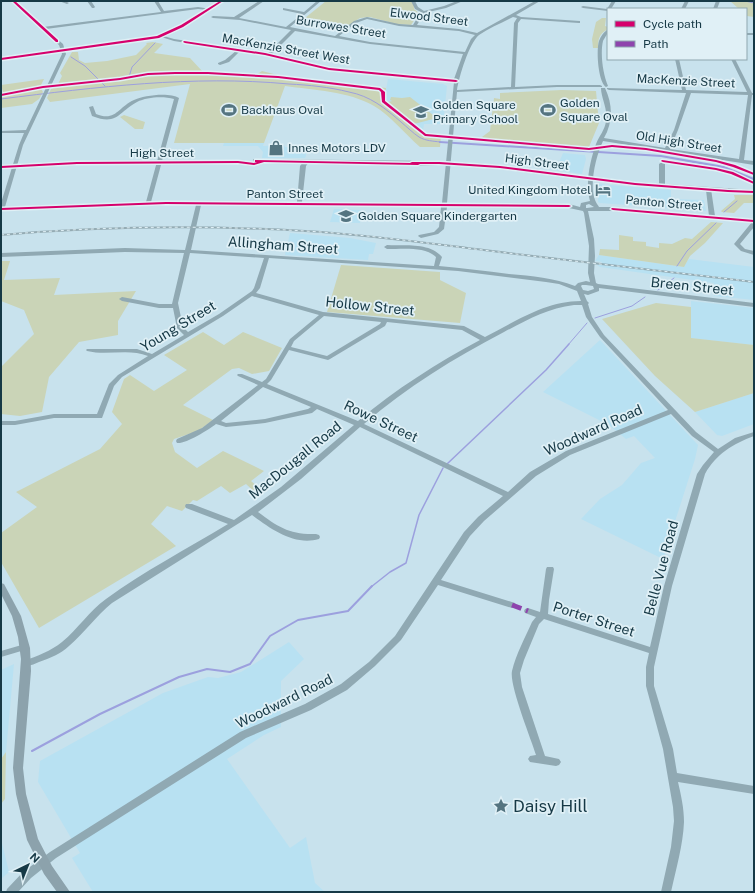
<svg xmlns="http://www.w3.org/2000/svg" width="755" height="893" viewBox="0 0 755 893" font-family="'Public Sans',sans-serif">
	<rect width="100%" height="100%" fill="#c8e2ed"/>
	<path fill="#b8e1f2" d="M388,79L443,84L447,86L443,124H424L423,130H419L384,100Z
		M224,143H264L263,146L284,145L285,147H306V156L305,158H262L263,152L258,146H223Z
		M563,153L585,155L586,159L582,174L556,170Z
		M598,184L671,190V199L704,200L706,211L600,203L598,202Z
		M334,209L361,210L360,223L330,222Z
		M290,233L350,238L376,243L373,254H369L368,260L285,255Z
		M599,255L683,267L689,259L754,267V300L714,296V283L600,267L596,264L601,265L602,262L595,261Z
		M691,301L754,308V345L691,338Z
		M600,340L698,445L695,459L663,559L581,519L600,499L622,485L641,463L655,458L634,436L626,439L609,425L543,392Z
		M754,393V424L722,436L717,435L695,412Z
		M289,642L304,659L281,681V727L264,735L227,759L290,848L306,837L315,883L325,892H93L72,858L80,853L38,782L40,761L163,693L208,677L218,678L241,672Z
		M14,664L6,752L1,759V670Z
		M1,839L9,872L1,879Z"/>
	<path fill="#cad4b7" d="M326,1H414V9L419,13L411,25L396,24L370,17L360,18L349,25L305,18Z
		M730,1H754V17L747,16L746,9H739Z
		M602,18H606L605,26L608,27V29C599,34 598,39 598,48H593L592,39L596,22Z
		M153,42L163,44L154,53L190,58L203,72L256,75L262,71L289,78L386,88L384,101L422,133L441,136L440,147H420C405,134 391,116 374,106C348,91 314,90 285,86L264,143H174L190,84L50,102L47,98L51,89L57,86L62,76L60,73L72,52H78L79,60L85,63L107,61L136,55L147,44L146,43Z
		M44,79L40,87L43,92L39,99L32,104L1,108V92H3L1,85Z
		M562,90L596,91L599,123L589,147L489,141L482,137L490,131L494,98L500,99V93Z
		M391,97L402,98L410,97L437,118L414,124L388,102L392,101L390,100Z
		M124,115L145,122L143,129H135L120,117Z
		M734,195H754V203H744L734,213L722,212L721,211L735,199Z
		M711,222L723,223L705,243L690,256L684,267L599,255L600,249L619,250V235L633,237V241L646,242V246L659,248V243L672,244L685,238L692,239Z
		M1,261H10L4,280L60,278L54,295L136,291L118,321V335L79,342L49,377L42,412L20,416L1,414V367L34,334L24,310L1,301Z
		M341,265L440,272V280L466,293L460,323L327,312Z
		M656,303L691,307V338L754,345V393L695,412L655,376L602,319Z
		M203,332L224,345L243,332L282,348L269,371L252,374L239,368L232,369L183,405L213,420L198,431L174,439L172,443L175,452L197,468L223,451L264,471L251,481L264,492L258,495L246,484L230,493L221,486L197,501L193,500L182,511L167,506L151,524L176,546L39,628L1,562V533L37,507L16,492L100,449L122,424L112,412L124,379L130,375L154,391L187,370L164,355Z
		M6,752L5,799L1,804V759Z"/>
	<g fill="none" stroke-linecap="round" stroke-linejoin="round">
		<path stroke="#9ca0de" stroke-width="1" d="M745,1L754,3
			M71,57L85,66L100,81
			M129,77L132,67L155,43
			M101,82L105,86
			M1,99C97,87 192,75 289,84C309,85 329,87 349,92C370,96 385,108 401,122C407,127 413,133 419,137C426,141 433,141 440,142
			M724,212L737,201
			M677,266L687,251L716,223
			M658,290L674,278
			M595,318L632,306L645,297
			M568,345L587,323"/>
		<path stroke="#9ca0de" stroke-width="1.5" d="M447,464L546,370L569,344
			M371,587L390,572L406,563L419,515L443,468"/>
		<path stroke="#9ca0de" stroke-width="2" d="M32,751L100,714L179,677L207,669L230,672L250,664L270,636L298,620L348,611L372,586"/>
		<path fill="#9ca0de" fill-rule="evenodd" d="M439,141L661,155L724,166L754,178V181L721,168L661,157L440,143H439Z"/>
		<path fill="#90a9b3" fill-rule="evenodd" d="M11,1H15L43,27L161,12L154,1H158L164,11L198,7L211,9L209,10L198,9L46,29L63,44L66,54L23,145L5,207L146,202L174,99C163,96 147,97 137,102C118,112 118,126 92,116L89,107L93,106L96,114C116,122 118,107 134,100C144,95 170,92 179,98L151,202H297L300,166L304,161L306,160L309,162L306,166L302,202L442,203L454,82L329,70L265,55L240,51L229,62L220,65L218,64V63L225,60L236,51L174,41L158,36L160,35L174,39L268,53L291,30L240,20L213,18L211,17L213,16L234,17L259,1H264L239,18L286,27L302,14L283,10V8L304,12L317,1H321L290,27L335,36L354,21L367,17L399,24L413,25L421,12L415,9L411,1H415L418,7L424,11L444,6L457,1H463L446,8L424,13L417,25L459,29L477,33L535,1H540L516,15L521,17L580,21V23H579L521,19L518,23L515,87L557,85H600L602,86V87H557L457,92L447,203L569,204L580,207L581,203L590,201C585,183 590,161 596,144C599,136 605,130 606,121C608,108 601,98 601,88H605C613,105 613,122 604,138L665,148L674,130L686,93L609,90L607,89V88L682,90L675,59H679L686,90L747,92L731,59H735L752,93H754V95H752L744,160L754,161V165L603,141C596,156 589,184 595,200C596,203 598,205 599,207H613L709,216L706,190L707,189H711L715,216L754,219V227L740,244L745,249L754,251V255L741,251L734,244L752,222L613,211H588L594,239L595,256L594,273L596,283L598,284L754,303V307L599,288V291L588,295L584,294L587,301L589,303L588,304L592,317L604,335L696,432L718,449L735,438L754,432V436C733,444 716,454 705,474L672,586L654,667V686L673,749L677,773L754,786V794L678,782C681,795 684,808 684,822C683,845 676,869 671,892H661L671,847L674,821L673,807L663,749L646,686V667L649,653L544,619L539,624L524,660L520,673L522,687L545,756L559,759L561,762L559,765L556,766L530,762L528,759L530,756L536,755C531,739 509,685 512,671C516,654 525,638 532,622L536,617L525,613L524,611L525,609L528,608L540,612L546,569L547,567H553L554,569L549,600L548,614L650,647L664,586L697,474L703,465L714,452L692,436L671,414L570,455L536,476L484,521L470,536L441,580L515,603L516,605L515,607L512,608L438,585L401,640L375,666L347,690L311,710L246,738L56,858L31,878L18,892H6L7,889L23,872L50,852L240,732L305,704L341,684L369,662L395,636L464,532L478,517L503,496L360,427L301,479L258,512C278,527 290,535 316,534L319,535L320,537L319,539C294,546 271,529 252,515L112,603C96,616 85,632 69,646C61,654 50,658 39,662C34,664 29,667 24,665L23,663L24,661C37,656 51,651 62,642C78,629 89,611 106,599C144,571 187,549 228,524L186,508L185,506L186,504H192L234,520L281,487L354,425L317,409L312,413L265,423L226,427L216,424C208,430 186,444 177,443L176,441L177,439L202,428L258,385L238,376L237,375L238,374H242L262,382L266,379L290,339L319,315L252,296L223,316L122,377L114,386L102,418H54L15,425H1V421H15L54,414H97L109,384L118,375L148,356C129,348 107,356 87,351L86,350L87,349H137L152,354L184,335L177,328L173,308H159L122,301L119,299L122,297L159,304H172L184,253L125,252L1,257V253L125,248L185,250L196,205H166L1,211V203L19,145L24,133H1V131L26,130L62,54L59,45ZM513,17L517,18L514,23L511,87L457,90C459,77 469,43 479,35C489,28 502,23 513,17ZM367,19L399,26L459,31L475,35L471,39L465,52L370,42L339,36L356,23ZM295,31L370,44L463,54L454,79L329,68L272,54ZM691,93L748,95L739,159L670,149L678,130ZM589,204L594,207L587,208H586V205ZM201,205L441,207L439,227L434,232L419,235L418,236L421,238L438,234L444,229L447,207L569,208L583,211L584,213L589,246L588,273L590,282L586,281L578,283L575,286C554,278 532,276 509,274C486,271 463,268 439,266L442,257C430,242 404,246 387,245L384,247L387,249C402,249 425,246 436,257L434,266L191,250ZM190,253L264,258L254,288L252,291L219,314L188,332L183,327L178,303ZM269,258L458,271L546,282L559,284L577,291L581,301C545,301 515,322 485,337L464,326L323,312L256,293L260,288ZM582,285H586L593,286L594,289L588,291L583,290L581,286ZM574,305H582L586,317L600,337L668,410L566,451L530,472L508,492L364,424C407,387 454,358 504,332C527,320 548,308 574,305ZM324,316L381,322L380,324L327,356L291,347L294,341ZM387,322L462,330L480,340C437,363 396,389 358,421L267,384L271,380L289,350L328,360L330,359L385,326ZM263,387L311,407L308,409L265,419L226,423L221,421Z
			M59,1H65L69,3L67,4Z
			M87,1H91L95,7L94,8H92Z
			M612,1H616L611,9H608V11L583,8L581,7L583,6L607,9Z
			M685,1H689L685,9H681Z
			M716,1H720L717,9H713Z
			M607,30H608C608,34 605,37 603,41C600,54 603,74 608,86L606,87C598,82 596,50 599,41C601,36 603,33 607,30Z
			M746,33H754V35H746Z
			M662,162L665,164V184L662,186L659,184V164Z
			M25,644L28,645L29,647L28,649L1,657V651Z"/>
		<path fill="#8ca2ac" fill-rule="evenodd" d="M219,1H224L184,27L160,38L1,60V58L157,36L180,25Z
			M1,583L4,584L21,616L30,648L31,671L23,768L26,794L38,839L52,866L70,892H57L44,874L27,840L16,794L13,768L21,659L18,637L12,616L1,594Z"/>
		<path fill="#92a8b2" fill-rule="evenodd" d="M253,159L439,161L500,165L635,182L754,190V194L635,186L500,169L439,165L418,166L265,163L254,166L238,164L77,165L1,169V165L77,161L238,160L253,162Z"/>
		<g stroke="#94abb3" stroke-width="2">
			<path id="rail" d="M1,235C102,226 203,225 305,231C376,235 446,246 516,254C595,264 675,272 754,282"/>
		</g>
		<use href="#rail" stroke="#e0f0f6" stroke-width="1" stroke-dasharray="3" stroke-linecap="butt"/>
		<path stroke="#8e44ad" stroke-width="5" stroke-dasharray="10 5" stroke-linecap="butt" d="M512,605L528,611"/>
		<g stroke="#e0f0f6" stroke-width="3">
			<path id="cycleway" d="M12,1H15L58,40V42H56Z
				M220,1H223L183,27L159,38L1,60V58L157,36L181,25Z
				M184,41L265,53L329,68L456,80L458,81L456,82L329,70L265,55L185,43L183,42Z
				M175,72H208L278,76L380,88L385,92V101L426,134L589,148L612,145L646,148L716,160L735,165L754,173V175L733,167L716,162L646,150L612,147L589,150L425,136L382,102L381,92L379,90L278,78L208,74H175L148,75L120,80L43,88L1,96V94L43,86L120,78L148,73Z
				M255,160L410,163L412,162H439L500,166L635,183L728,190L754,191V193L728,192L635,185L500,168L439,164H420L418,165L264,162L254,165L238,163L77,164L1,168V166L77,162L238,161L254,163L257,162H255Z
				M662,160L716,168L733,172L754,182V184L731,174L716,170L663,162L661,161Z
				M166,202L569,205L571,206L569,207L166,204L1,210V208Z
				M612,208L754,220V222L613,210L611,209Z"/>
		</g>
		<use href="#cycleway" fill="#d6006c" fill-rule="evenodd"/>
	</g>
	<defs>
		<g id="stadium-bare" transform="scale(1.2)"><path d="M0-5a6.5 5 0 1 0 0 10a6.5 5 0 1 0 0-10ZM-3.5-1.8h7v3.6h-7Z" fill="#547480" stroke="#e0f0f6" stroke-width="2.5" paint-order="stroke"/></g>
		<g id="school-bare" transform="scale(1.2)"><path d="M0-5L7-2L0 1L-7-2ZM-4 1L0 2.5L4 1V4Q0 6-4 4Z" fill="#547480" stroke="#e0f0f6" stroke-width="2.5" paint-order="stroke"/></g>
		<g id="shop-bare" transform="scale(1.2)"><path d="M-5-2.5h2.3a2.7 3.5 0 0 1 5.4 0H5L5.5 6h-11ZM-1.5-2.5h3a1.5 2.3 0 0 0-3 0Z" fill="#547480" stroke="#e0f0f6" stroke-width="2.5" paint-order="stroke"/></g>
		<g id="hotel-bare" transform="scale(1.2)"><path d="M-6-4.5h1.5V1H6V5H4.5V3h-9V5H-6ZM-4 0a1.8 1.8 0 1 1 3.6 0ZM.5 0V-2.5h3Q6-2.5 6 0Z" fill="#547480" stroke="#e0f0f6" stroke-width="2.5" paint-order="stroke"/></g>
		<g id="sight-bare" transform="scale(1.2)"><path d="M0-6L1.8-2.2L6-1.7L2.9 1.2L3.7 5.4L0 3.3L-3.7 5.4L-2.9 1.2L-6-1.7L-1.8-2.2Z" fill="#547480" stroke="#e0f0f6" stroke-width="2.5" paint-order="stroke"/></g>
	</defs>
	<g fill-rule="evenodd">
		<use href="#stadium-bare" x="229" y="110"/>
		<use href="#stadium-bare" x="548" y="110"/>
		<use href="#school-bare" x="421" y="112"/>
		<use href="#shop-bare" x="276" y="148"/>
		<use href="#hotel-bare" x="603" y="190"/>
		<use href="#school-bare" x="346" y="216"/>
		<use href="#sight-bare" x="501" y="806"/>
	</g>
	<g text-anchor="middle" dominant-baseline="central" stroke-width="3.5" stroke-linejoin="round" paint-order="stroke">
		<g font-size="12" fill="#163946" stroke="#e0f0f6">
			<text transform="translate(429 17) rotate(7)">Elwood Street</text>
			<text transform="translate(341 27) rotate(9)">Burrowes Street</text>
			<text transform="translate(286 49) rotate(10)">MacKenzie Street West</text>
			<text transform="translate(686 81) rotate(3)">MacKenzie Street</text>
			<text transform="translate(679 142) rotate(9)">Old High Street</text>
			<text x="162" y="153">High Street</text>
			<text transform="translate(537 162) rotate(7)">High Street</text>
			<text x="285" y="194">Panton Street</text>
			<text transform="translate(664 203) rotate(5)">Panton Street</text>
		</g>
		<g font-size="12" fill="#163946" stroke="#e0f0f6" text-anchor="start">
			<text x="560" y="103">Golden<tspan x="560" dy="14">Square Oval</tspan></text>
			<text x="433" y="105">Golden Square<tspan x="433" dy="14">Primary School</tspan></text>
			<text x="241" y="110">Backhaus Oval</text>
			<text x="288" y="148">Innes Motors LDV</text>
			<text x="591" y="190" text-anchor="end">United Kingdom Hotel</text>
			<text x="358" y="216">Golden Square Kindergarten</text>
		</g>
		<g font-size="14" fill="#163946" stroke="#e0f0f6">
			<text transform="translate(283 245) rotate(4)">Allingham Street</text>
			<text transform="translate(692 286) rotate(6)">Breen Street</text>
			<text transform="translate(370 306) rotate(6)">Hollow Street</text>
			<text transform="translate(178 326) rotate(-31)">Young Street</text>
			<text transform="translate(381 421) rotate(25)">Rowe Street</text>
			<text transform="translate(593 430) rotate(-24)">Woodward Road</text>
			<text transform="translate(295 460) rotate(-39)">MacDougall Road</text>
			<text transform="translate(661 568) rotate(-75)">Belle Vue Road</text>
			<text transform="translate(594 619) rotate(18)">Porter Street</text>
			<text transform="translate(284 701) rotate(-26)">Woodward Road</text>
		</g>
		<g font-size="17" fill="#163946" stroke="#e0f0f6" text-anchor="start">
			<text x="513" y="806">Daisy Hill</text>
		</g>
	</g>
	<rect width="755" height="893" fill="none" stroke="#163946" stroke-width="4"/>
	<rect x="607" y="8" width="140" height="52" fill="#e0f0f6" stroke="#8fa7b0"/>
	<rect x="615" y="21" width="20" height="6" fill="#d6006c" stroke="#8fa7b0"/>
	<text x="643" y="28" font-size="12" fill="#163946">Cycle path</text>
	<rect x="615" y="41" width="20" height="6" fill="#8e44ad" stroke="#8fa7b0"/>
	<text x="643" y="48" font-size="12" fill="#163946">Path</text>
	<g transform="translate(28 865) rotate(43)" stroke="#e0f0f6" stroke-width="3" paint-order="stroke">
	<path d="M0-3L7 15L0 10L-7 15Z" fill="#163946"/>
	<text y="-6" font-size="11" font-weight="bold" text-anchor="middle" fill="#163946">N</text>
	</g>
</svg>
